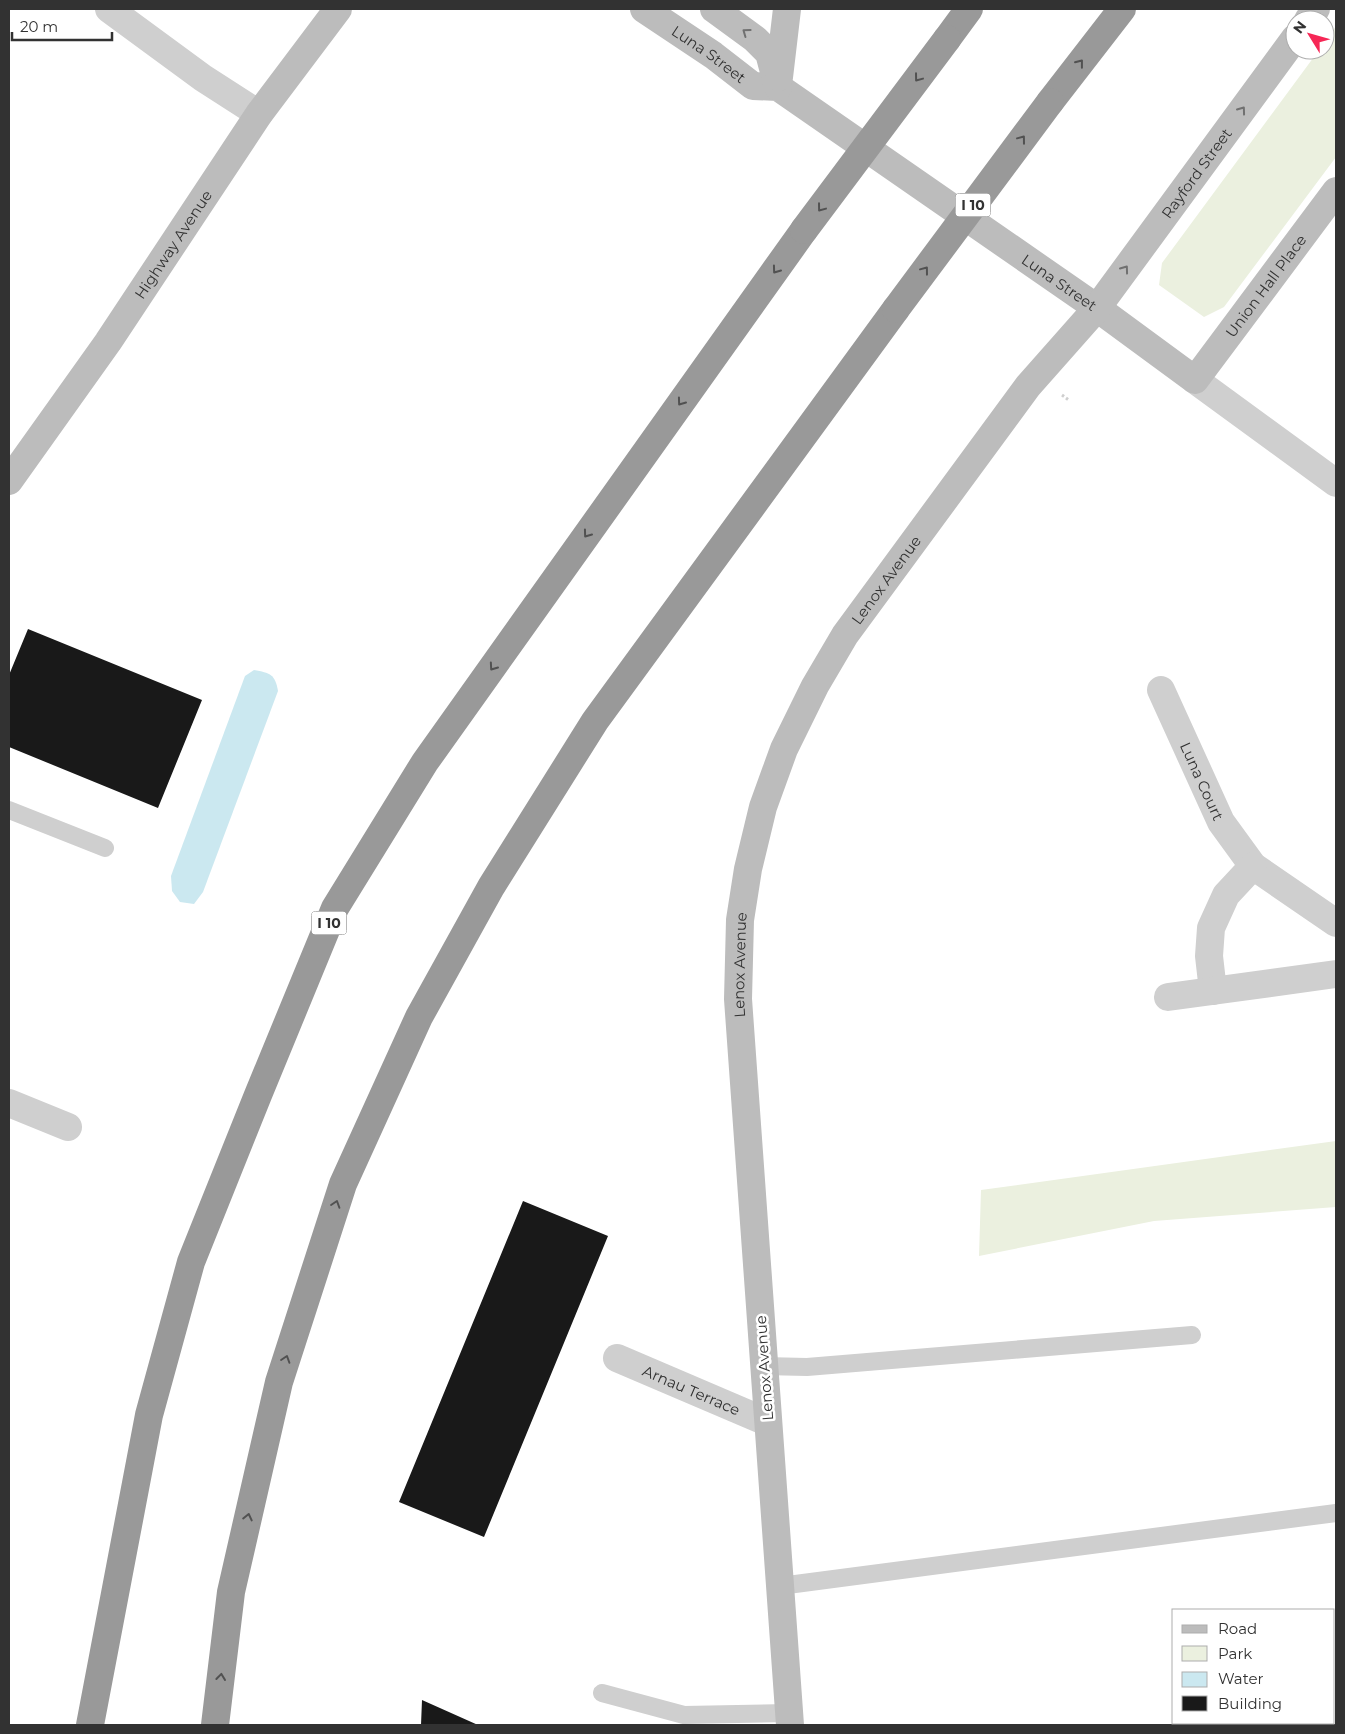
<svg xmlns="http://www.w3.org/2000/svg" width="1345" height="1734" viewBox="0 0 1345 1734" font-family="Montserrat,sans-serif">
	<rect width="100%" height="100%" fill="#fff"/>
	<path fill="#ebf0df" d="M1336,26V157L1224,307L1204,317L1159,285L1162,263L1319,50H1325V42Z
		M1336,1141V1207L1154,1221L979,1256L981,1190Z"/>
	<path fill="#cbe8f0" d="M254,670C270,673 275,674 278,691L203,892L194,904L180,902L172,891L171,876L245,676Z"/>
	<path fill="#191919" d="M28,629L202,700L158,808L9,747V675Z
		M523,1201L608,1236L484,1537L399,1502Z
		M422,1700L478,1725H421Z"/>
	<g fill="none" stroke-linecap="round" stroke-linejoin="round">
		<path stroke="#cfcfcf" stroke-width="3" stroke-dasharray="2.5 2.5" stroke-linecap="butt" d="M1062,395L1070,401"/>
		<path stroke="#cfcfcf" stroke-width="18" d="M9,810L105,848
			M763,1366L807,1367L1192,1335
			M780,1586L1336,1513
			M602,1693L684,1715L789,1713"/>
		<g stroke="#cfcfcf" stroke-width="28">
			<path d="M109,9L203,78L259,114"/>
			<path d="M1195,380L1336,483"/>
			<path id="s1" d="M1161,690L1221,822L1253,866L1336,923"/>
			<path d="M1213,991L1209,956L1211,928L1226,895L1253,866"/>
			<path d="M1168,997L1336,974"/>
			<path d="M9,1103L68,1127"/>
			<path id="s2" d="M617,1358L767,1422"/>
		</g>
		<g stroke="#bcbcbc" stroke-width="28">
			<path id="s3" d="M644,9L713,55L753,86L778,87L1097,308L1195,380L1336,191"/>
			<path d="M714,9L755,39L769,53L778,87"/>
			<path d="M1308,20L1316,9"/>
			<path d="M779,77L787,9"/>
			<path id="s4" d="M9,481L108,342L259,114L338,9"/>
			<path id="s5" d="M790,1725L738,999L740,920L748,869L763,807L784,749L815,686L845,635L1028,386L1097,308L1295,38"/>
		</g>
		<path stroke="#999" stroke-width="28" d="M947,39L969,9
			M1050,102L1122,9
			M90,1725L149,1415L191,1262L258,1095L335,908L425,762L804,230
			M215,1725L231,1592L279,1382L343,1184L419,1017L491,887L595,721L896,309"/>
		<path stroke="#999" stroke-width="28" d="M804,230L947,39
			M896,309L1050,102"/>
	</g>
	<defs><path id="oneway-chevron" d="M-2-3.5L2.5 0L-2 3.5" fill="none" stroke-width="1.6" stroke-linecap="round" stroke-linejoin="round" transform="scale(1.25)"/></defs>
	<g stroke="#707070">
		<use href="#oneway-chevron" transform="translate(746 32) rotate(-144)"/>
		<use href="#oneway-chevron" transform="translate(1242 110) rotate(-54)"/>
		<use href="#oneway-chevron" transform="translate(1125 269) rotate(-54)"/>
	</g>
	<g stroke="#515151">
		<use href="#oneway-chevron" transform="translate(1080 63) rotate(-52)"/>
		<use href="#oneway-chevron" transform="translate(918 78) rotate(127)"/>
		<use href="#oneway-chevron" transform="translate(1022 139) rotate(-53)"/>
		<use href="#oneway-chevron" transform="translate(821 208) rotate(127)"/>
		<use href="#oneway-chevron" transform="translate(776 270) rotate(126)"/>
		<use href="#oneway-chevron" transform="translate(925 270) rotate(-53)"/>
		<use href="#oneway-chevron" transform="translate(681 402) rotate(126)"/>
		<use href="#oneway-chevron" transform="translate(587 534) rotate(126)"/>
		<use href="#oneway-chevron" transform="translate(493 667) rotate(125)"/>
		<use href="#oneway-chevron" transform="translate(336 1204) rotate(-72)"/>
		<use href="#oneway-chevron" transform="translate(286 1359) rotate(-72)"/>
		<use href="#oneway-chevron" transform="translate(248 1517) rotate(-77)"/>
		<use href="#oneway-chevron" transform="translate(221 1677) rotate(-83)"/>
	</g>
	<g text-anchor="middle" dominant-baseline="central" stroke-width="5" stroke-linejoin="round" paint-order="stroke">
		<g fill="#fff" stroke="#707070" stroke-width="1">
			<rect x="955.5" y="193.5" width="35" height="23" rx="4"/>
			<rect x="311.5" y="911.5" width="35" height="23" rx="4"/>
		</g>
		<g font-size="14" font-weight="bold" fill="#323232">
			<text x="973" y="205">I 10</text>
			<text x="329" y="923">I 10</text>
		</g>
		<g font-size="15" fill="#323232" stroke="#fff">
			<text stroke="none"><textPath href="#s3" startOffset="79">Luna Street</textPath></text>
			<text stroke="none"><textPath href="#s5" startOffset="1694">Rayford Street</textPath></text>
			<text stroke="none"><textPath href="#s4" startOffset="288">Highway Avenue</textPath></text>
			<text stroke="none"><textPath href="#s3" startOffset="501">Luna Street</textPath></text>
			<text stroke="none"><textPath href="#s3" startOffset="786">Union Hall Place</textPath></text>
			<text stroke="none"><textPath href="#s5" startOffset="1182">Lenox Avenue</textPath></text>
			<text stroke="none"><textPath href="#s1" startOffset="100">Luna Court</textPath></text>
			<text stroke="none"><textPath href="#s5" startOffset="762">Lenox Avenue</textPath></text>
			<text transform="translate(764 1368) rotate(-94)">Lenox Avenue</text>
			<text stroke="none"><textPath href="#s2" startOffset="81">Arnau Terrace</textPath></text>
		</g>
	</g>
	<rect width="1345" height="1734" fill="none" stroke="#323232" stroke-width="20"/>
	<rect x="1172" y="1609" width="162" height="115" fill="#ffffff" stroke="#adadad"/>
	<rect x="1182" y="1625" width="25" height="8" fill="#bcbcbc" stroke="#adadad"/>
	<text x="1218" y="1634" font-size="15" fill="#323232">Road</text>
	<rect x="1182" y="1646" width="25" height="15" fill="#ebf0df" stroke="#adadad"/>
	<text x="1218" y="1659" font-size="15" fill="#323232">Park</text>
	<rect x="1182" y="1672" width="25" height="15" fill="#cbe8f0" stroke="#adadad"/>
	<text x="1218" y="1684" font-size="15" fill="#323232">Water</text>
	<rect x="1182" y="1696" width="25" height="15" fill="#191919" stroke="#adadad"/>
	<text x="1218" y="1709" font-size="15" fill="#323232">Building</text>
	<g transform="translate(1310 35) rotate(307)"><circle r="24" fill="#ffffff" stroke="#adadad"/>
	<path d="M0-4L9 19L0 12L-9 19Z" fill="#f62756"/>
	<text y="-8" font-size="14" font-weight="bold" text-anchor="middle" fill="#323232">N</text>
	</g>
	<path d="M12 32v8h100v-8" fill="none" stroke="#323232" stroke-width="2.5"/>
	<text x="20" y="32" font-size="15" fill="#323232" stroke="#ffffff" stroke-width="4" paint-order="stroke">20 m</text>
</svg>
